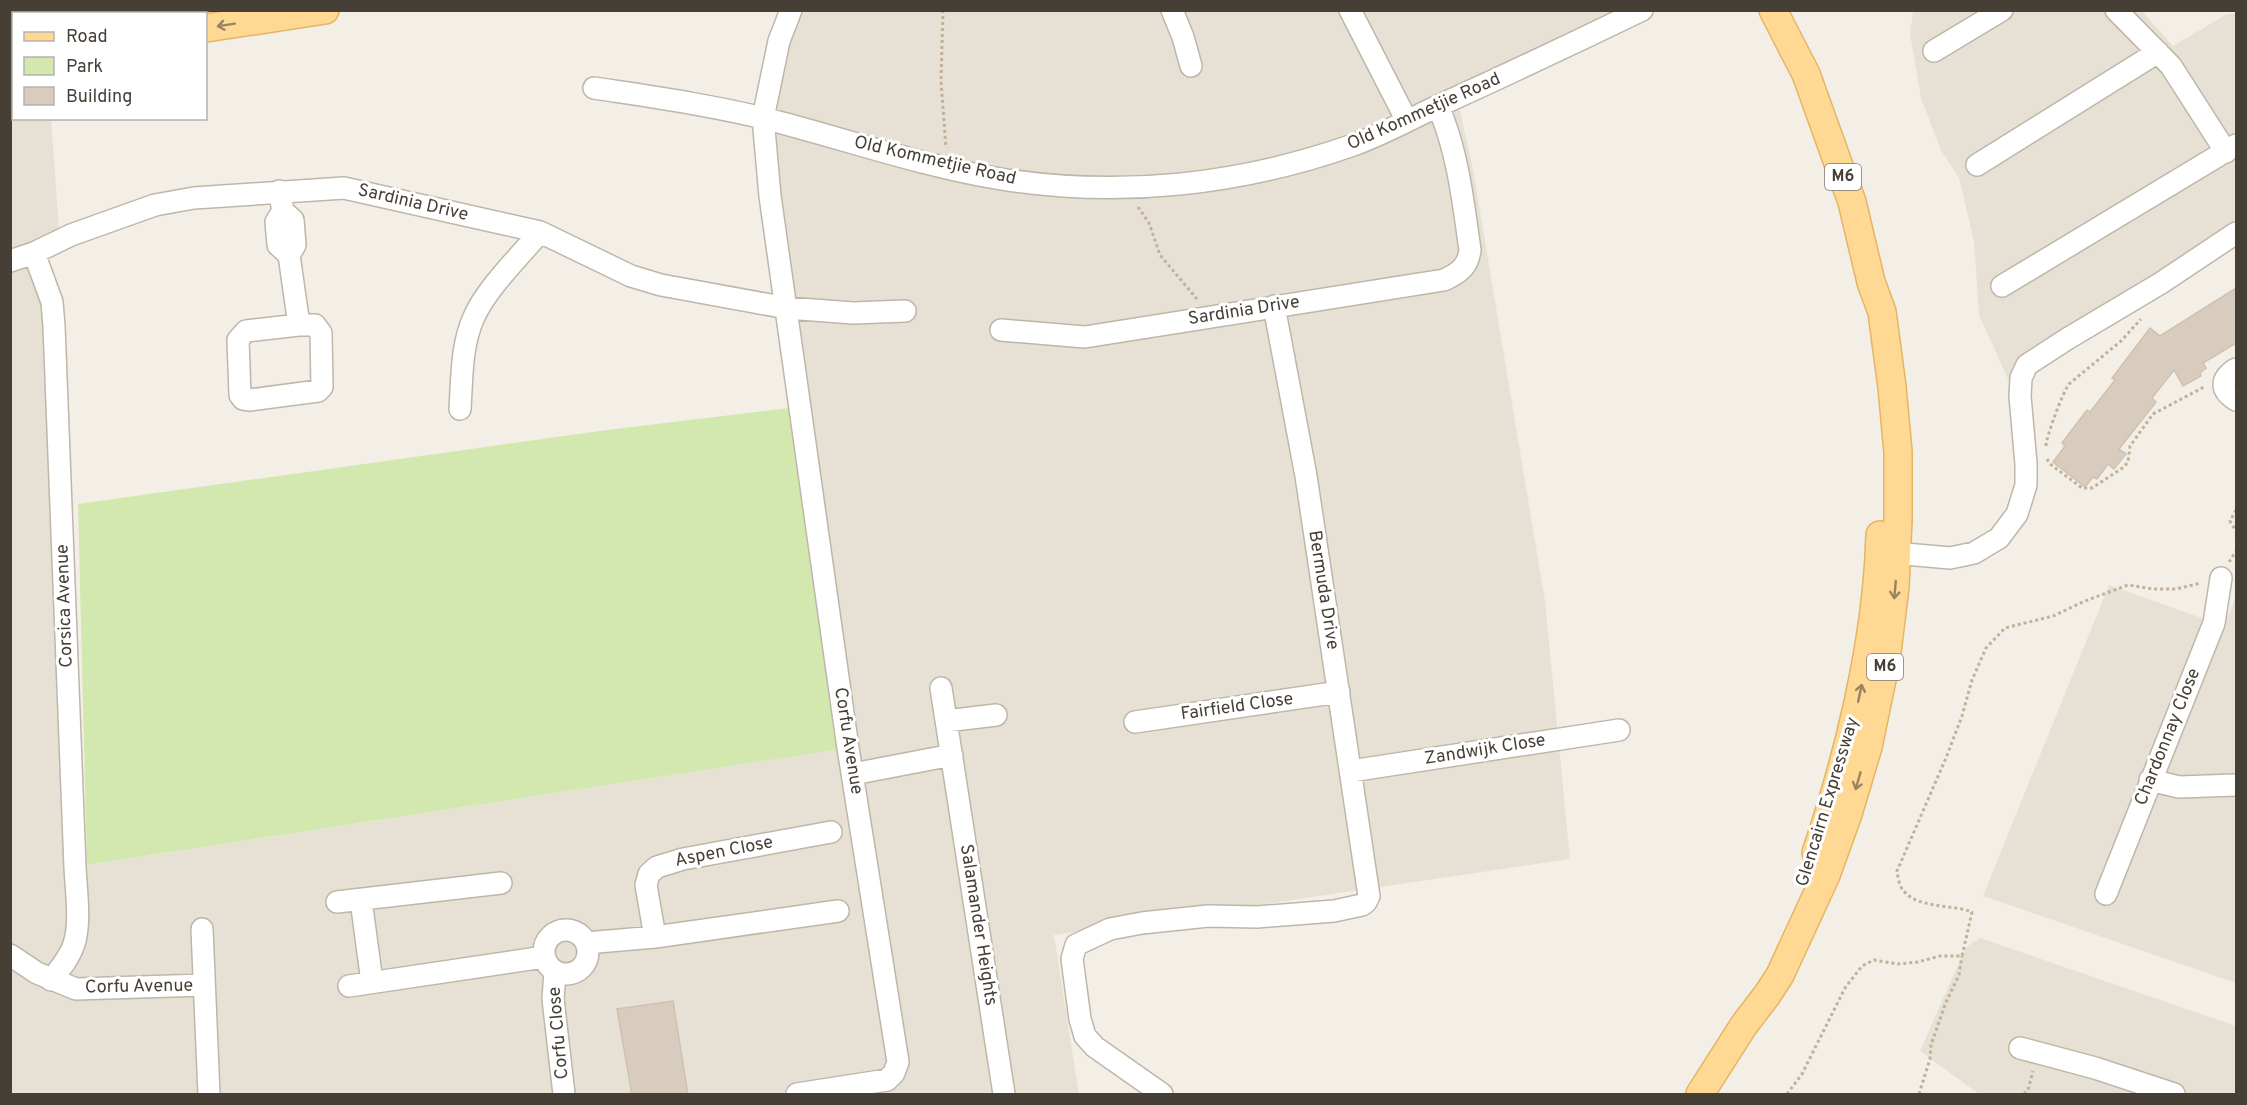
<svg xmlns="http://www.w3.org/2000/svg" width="2247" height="1105" viewBox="0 0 2247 1105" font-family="Overpass,sans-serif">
	<rect width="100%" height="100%" fill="#f3efe7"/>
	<path fill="#e7e0d4" d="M2141,10L2173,46L2227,14H2236V236L2048,356L2019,387L2008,379L1979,315L1974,241L1959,178L1941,150L1921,98L1910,34L1913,11Z
		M791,11H1642L1457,98L1473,169L1545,601L1570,859L1054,935L1079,1094H11V111L13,110L14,118L51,119L59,229L34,253L47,285L76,867L842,749L763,118Z
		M2109,585L2224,626L2236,595V983L1983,896Z
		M1980,938L2236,1026V1094H1979L1920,1051L1966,947Z"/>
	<path fill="#d2e8af" d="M789,408L842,749L87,865L78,504L607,430Z"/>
	<path fill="#d8ccbf" stroke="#d0c1af" stroke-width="1.5" d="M2236,288V343L2203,363L2206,368L2200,373L2201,376L2183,386L2174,370L2152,398L2156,402L2119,449L2126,454L2114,469L2108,464L2097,479L2093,477L2085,487L2053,462L2065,446L2062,443L2087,410L2090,412L2115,380L2112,378L2150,328L2160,336Z
		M673,1001L688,1095H632L617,1009Z"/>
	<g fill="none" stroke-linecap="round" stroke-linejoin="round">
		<g stroke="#bfb6a9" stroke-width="24">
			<path id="minor" d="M791,10L779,41L763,118L770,196L848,748L898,1062L894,1073L887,1080L797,1094
				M1172,10L1183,37L1191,66
				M1350,10L1407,121
				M2116,10L2171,66L2226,152
				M1934,51L2002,10
				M594,88C652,97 710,105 767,119C845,139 922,166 1001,179C1120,198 1240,185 1353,145C1382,135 1410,119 1438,106C1506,75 1574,43 1642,10
				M1977,165L2158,52
				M279,191L283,211L293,220L295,245L289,255L299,325
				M283,211L276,222L278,245L289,255
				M34,253L52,302L54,326L75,867C76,889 81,923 74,944C70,957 60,969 51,980
				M10,261L34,253L71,235L155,205L194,198L344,188L540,232L631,276L661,285L787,308L853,313L905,311
				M2002,286L2236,145
				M299,325H315L321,333L322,387L318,391L250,400L243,399L240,395L238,340L246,331Z
				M1001,330L1085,337L1444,280C1459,273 1468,267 1470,250C1463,201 1458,152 1438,106
				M2236,369C2220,379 2220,390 2236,400
				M460,409C462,379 461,345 474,317C486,289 520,256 540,232
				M1883,552L1950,558L1974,553L1999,538L2017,514L2026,485V464L2020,396L2021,378L2027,365L2067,339L2161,283L2236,233
				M941,688L1004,1094
				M946,721L996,715
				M1135,722L1339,692
				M1351,771L1619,730
				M853,774L952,755
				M2150,780L2179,787L2236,785
				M2106,894L2214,623L2221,578
				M361,900L372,982
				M337,902L501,883
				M202,929L209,1094
				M544 952a22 22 0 1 1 44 0a22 22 0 1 1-44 0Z
				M655,937L646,885L649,874L657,867L683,859L831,832
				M586,943L655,937L838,911
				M10,955L37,973L76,989L204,985
				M555,972L553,999L564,1094
				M349,986L544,957
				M2020,1048L2095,1068L2174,1094
				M1162,1094L1095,1047L1085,1036L1080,1019L1072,959L1076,945L1110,929L1142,923L1208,916L1257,917L1334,911L1362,905L1366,902L1369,896L1306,476L1274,306"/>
		</g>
		<g stroke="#e4b564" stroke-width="30">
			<path id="major" d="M82,14L95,10
				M206,28L325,10
				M10,31L14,30
				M10,68L14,67
				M1816,853C1850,751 1877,643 1880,535
				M1700,1094L1744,1025L1767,995L1780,975L1826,875L1848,814L1868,747L1886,660L1895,587L1898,519V452L1892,387L1882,312L1871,282L1852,202L1806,74L1773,10"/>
		</g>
		<path stroke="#c1b09a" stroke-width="3" stroke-dasharray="3 3" stroke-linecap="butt" d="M943,10L941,81L946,148
			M1138,207L1149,223L1160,255L1197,299
			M2046,446C2046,437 2063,392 2069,384L2121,341L2141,319
			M2047,459L2050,464L2082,488H2092L2124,467L2128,462L2130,446L2153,414L2204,387
			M2236,510L2230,521L2236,531
			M2229,562L2236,551
			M1787,1094L1802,1074L1845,988L1862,966L1874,960L1898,964L1918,962L1940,956H1962L1972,912C1952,904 1917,909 1903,890C1899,886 1898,877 1897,871L1946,758L1962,716L1972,680L1986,648L2005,628L2053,616L2085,601L2128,585L2153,589H2176L2201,583
			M1919,1094L1930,1059L1931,1045L1946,1002L1959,975L1962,956
			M2024,1094L2028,1090L2033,1071"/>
		<use href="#minor" stroke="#fff" stroke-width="21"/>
		<use href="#major" stroke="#ffd994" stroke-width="27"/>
	</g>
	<defs><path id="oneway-shaft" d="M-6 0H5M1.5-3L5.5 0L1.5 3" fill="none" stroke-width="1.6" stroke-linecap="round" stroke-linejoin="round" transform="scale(1.5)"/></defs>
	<g stroke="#998460">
		<use href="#oneway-shaft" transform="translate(226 25) rotate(171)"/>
		<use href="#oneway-shaft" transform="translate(1895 590) rotate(95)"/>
		<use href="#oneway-shaft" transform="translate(1860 693) rotate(-78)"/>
		<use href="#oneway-shaft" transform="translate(1858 781) rotate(106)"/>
	</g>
	<g text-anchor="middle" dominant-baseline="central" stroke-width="6" stroke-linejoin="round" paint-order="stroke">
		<g fill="#fff" stroke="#7e7972" stroke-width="1.5">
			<rect x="1825" y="164" width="36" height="26" rx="4.5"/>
			<rect x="1867" y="654" width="36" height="26" rx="4.5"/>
		</g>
		<g font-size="16" font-weight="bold" fill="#463f36">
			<text x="1843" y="177">M6</text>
			<text x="1885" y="667">M6</text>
		</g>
		<g font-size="18" fill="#463f36" stroke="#fff">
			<text transform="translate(1424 112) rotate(-24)">Old Kommetjie Road</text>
			<text transform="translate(935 161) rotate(13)">Old Kommetjie Road</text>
			<text transform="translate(413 203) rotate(13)">Sardinia Drive</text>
			<text transform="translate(1244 311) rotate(-9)">Sardinia Drive</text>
			<text transform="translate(1323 590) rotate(81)">Bermuda Drive</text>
			<text transform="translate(65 606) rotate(-92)">Corsica Avenue</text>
			<text transform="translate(1237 707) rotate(-8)">Fairfield Close</text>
			<text transform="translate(2168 737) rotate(-68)">Chardonnay Close</text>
			<text transform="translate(848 741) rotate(81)">Corfu Avenue</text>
			<text transform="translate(1485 750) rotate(-9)">Zandwijk Close</text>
			<text transform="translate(1828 802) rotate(-73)">Glencairn Expressway</text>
			<text transform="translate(724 852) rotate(-11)">Aspen Close</text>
			<text transform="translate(978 925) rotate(81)">Salamander Heights</text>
			<text transform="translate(139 987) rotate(-1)">Corfu Avenue</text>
			<text transform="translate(559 1033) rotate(-95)">Corfu Close</text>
		</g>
	</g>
	<rect width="2247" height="1105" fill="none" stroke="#463f36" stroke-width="24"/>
	<rect x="12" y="12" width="195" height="108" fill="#ffffff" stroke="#b5b2af" stroke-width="1.5"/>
	<rect x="24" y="32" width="30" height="9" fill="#ffd994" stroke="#b5b2af" stroke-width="1.5"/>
	<text x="66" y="42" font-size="18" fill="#463f36">Road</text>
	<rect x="24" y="57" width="30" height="18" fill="#d2e8af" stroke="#b5b2af" stroke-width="1.5"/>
	<text x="66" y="72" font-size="18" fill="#463f36">Park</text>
	<rect x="24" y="87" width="30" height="18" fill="#d8ccbf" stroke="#b5b2af" stroke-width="1.5"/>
	<text x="66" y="102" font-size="18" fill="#463f36">Building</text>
</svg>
